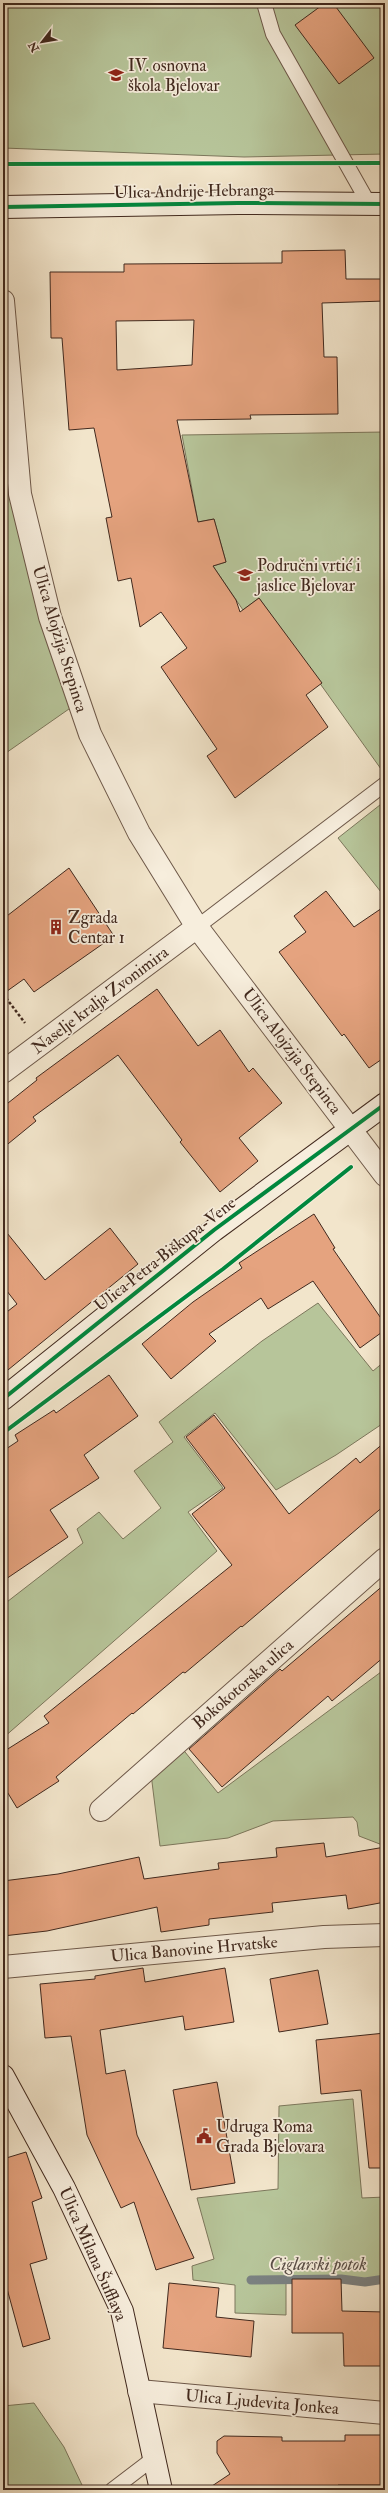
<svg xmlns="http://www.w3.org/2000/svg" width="388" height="2493" viewBox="0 0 388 2493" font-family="'IM FELL Double Pica',serif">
	<rect width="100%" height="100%" fill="#f2e5cb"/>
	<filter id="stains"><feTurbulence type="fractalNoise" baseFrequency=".005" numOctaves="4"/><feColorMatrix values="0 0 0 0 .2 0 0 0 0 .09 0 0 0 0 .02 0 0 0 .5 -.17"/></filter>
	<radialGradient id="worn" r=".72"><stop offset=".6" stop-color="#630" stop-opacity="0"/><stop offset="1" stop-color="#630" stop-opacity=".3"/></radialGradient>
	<path fill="#b7c59a" stroke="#7c775c" d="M3,3H385V154L244,157L3,148Z
		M385,432V765L381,769L259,598L243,610L213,566L226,562L214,519L198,522L182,435Z
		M20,494L79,702L3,755V495Z
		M385,801V897L338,838Z
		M318,1303L373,1371L385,1361V1422L336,1455L276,1490L215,1413L184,1437L223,1488L188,1512L217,1551L3,1738V1605L83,1543L77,1529L99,1512L123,1539L161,1508L134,1471L173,1442L159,1422L262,1341Z
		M385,1669V1846L359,1836L357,1822L353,1817L273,1821L228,1838L160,1846L150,1766L177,1742L218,1793Z
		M353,2099L362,2198L385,2197V2279C352,2283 319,2276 286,2279V2315L235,2313V2285L193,2280L192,2266L214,2259L197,2198L278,2189L279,2106Z
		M34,2403L64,2447L82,2485L78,2490H3V2406Z"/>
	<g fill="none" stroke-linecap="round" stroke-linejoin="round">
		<path stroke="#7b8181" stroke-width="9" d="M251,2280L341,2279L365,2282L385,2279"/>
	</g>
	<path fill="#e5a37f" stroke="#41291e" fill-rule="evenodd" d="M325,3H333L374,58L339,84L295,25Z
		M345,250L346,279H385V301L322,303L324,357H337L338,414L250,415L251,419L177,420L198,522L214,519L226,562L213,566L236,600L240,612L259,598L322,683L306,695L328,727L235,798L207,756L217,749L161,667L187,648L161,612L140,627L131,578L118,581L106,518L112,517L94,428L69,430L62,338H51L50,272H124V264L282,263V251ZM194,320L192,365L117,370L116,321Z
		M69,868L114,936L34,992L24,979L3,994V919Z
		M326,891L354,927L385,906V1057L369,1068L344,1034L342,1036L279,952L306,932L294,916Z
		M157,989L198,1046L220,1030L249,1072L253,1068L282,1103L239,1138L258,1161L220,1192L180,1142L182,1140L118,1055L33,1117L36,1121L3,1148V1107L37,1080L36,1078Z
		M314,1214L335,1248L333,1249L385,1324V1330L360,1348L313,1281L268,1309L261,1298L209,1334L216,1341L171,1379L142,1344L193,1302L242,1268L239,1263Z
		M3,1228L45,1280L110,1228L138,1264L3,1374V1315L17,1304L3,1286Z
		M109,1375L138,1416L84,1455L99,1478L50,1510L68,1537L3,1581V1451L18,1441L15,1435L54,1410L56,1413Z
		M214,1415L289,1514L356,1458L360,1463L385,1442V1505L242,1627L241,1626L185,1673L183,1672L133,1714L132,1713L56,1777L59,1781L17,1808L3,1785V1752L49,1723L44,1716L232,1565L192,1514L225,1488L186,1437Z
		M385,1584V1656L332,1701L328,1696L222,1787L189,1749L280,1669L282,1671Z
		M324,1843L326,1857L385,1847V1902L348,1909L346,1895L272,1903L273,1912L209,1919V1925L161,1932L157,1907L47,1931L3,1936V1881L58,1874L139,1857L144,1879L219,1869L218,1863L277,1857L276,1848Z
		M143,1968L145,1982L225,1968L234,2022L185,2030L183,2016L100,2030L106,2074L125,2070L137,2135L194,2258L156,2270L134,2202L121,2208L87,2135L71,2036L45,2038L40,1984L95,1979V1976Z
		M318,1970L328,2024L279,2032L270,1979Z
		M385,2033V2168H369L361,2090L321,2094L316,2040Z
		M217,2082L235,2183L191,2190L173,2090Z
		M26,2152L42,2198L32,2202L47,2259L30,2264L50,2339L23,2347L3,2274V2159Z
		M292,2279H341L342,2311L385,2312V2366H344L343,2333H292Z
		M169,2283L219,2288L216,2317L254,2321L251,2357L163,2348Z
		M345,2435H385V2485H338V2490H206L230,2474L217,2453V2441L224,2436L282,2437V2441H345Z"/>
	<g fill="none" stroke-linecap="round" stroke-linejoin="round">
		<g stroke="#6d5849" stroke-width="16">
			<path id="lane" d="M264,3L273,34L369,204
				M197,927L385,784
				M112,2490L154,2458"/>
		</g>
		<g stroke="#6d5849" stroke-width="24">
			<path id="street" d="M3,301L20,494L50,617L90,734L139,833L197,927L385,1175
				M3,1072L197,927
				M101,1810L385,1559
				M3,1967L324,1937L385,1935
				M139,2391L385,2413"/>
		</g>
		<g stroke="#41291e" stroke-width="24">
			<path id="secondary" d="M3,207L238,203L385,204
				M3,1399L214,1230L385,1104
				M3,2076L64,2188L122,2311L161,2490"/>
		</g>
		<path stroke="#41291e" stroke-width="2.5" stroke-dasharray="3 2" stroke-linecap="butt" d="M3,994L25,1023"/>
		<use href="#lane" stroke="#f7eedd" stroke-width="14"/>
		<use href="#street" stroke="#f7eedd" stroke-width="22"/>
		<use href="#secondary" stroke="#f7eedd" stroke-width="22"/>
		<g stroke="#f7eedd" stroke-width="6">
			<path id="cycleway" d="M3,164L385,163
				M3,207L238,203L385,204
				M3,1399L214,1230L385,1104
				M3,1433L223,1269L351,1167"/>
		</g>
		<use href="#cycleway" stroke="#00873e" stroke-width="4"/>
	</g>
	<defs>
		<g id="school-bare" transform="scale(1.2)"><path d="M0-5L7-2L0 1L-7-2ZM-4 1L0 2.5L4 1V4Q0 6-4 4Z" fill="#8f2418" stroke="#f7eedd" stroke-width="2.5" paint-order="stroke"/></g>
		<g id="building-bare" transform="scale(1.2)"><path d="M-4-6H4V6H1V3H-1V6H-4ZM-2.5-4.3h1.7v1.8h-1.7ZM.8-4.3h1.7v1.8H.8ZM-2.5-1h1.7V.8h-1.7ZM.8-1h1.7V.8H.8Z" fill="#8f2418" stroke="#f7eedd" stroke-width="2.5" paint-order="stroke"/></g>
		<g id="civic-bare" transform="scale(1.2)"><path d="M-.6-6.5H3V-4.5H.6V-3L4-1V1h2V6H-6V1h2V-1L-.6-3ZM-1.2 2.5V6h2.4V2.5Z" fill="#8f2418" stroke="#f7eedd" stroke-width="2.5" paint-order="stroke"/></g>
	</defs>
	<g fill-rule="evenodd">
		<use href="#school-bare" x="116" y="75"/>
		<use href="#school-bare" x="245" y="575"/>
		<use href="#building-bare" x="56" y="927"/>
		<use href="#civic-bare" x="204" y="2136"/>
	</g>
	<g text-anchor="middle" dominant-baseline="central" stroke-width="3.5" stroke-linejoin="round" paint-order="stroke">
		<g font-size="17" fill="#41291e" stroke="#f7eedd" text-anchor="start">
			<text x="128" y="65">IV. osnovna<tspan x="128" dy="20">škola Bjelovar</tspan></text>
			<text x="257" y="565">Područni vrtić i<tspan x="257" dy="20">jaslice Bjelovar</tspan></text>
			<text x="68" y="917">Zgrada<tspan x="68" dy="20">Centar 1</tspan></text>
			<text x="216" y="2126">Udruga Roma<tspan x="216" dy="20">Grada Bjelovara</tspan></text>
		</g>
		<g font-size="17" fill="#41291e" stroke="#f7eedd">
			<text transform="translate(194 191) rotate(-1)">Ulica Andrije Hebranga</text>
			<text transform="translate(60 639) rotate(73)">Ulica Alojzija Stepinca</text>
			<text transform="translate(100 1000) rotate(-37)">Naselje kralja Zvonimira</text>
			<text transform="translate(292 1051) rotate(53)">Ulica Alojzija Stepinca</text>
			<text transform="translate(165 1254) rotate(-38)">Ulica Petra Biškupa-Vene</text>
			<text transform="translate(243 1684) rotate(-41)">Bokokotorska ulica</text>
			<text transform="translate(194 1949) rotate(-5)">Ulica Banovine Hrvatske</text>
			<text transform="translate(93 2254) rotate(66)">Ulica Milana Šufflaya</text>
			<text transform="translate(262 2402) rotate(5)">Ulica Ljudevita Jonkea</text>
		</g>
		<g font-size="18" font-style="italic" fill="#594e47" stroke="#f7eedd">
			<text x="318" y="2264">Ciglarski potok</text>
		</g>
	</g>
	<rect width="388" height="2493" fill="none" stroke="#f2e5cb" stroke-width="16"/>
	<rect x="4" y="4" width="380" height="2485" fill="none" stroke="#41291e" stroke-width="2"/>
	<rect x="8" y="8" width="372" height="2477" fill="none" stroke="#41291e"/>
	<g transform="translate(42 42) rotate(239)" stroke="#f7eedd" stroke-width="3" paint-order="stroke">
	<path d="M0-3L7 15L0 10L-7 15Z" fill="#41291e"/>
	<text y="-6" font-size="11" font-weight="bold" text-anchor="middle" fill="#41291e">N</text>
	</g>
	<rect width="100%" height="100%" filter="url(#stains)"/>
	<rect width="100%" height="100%" fill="url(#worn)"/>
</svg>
